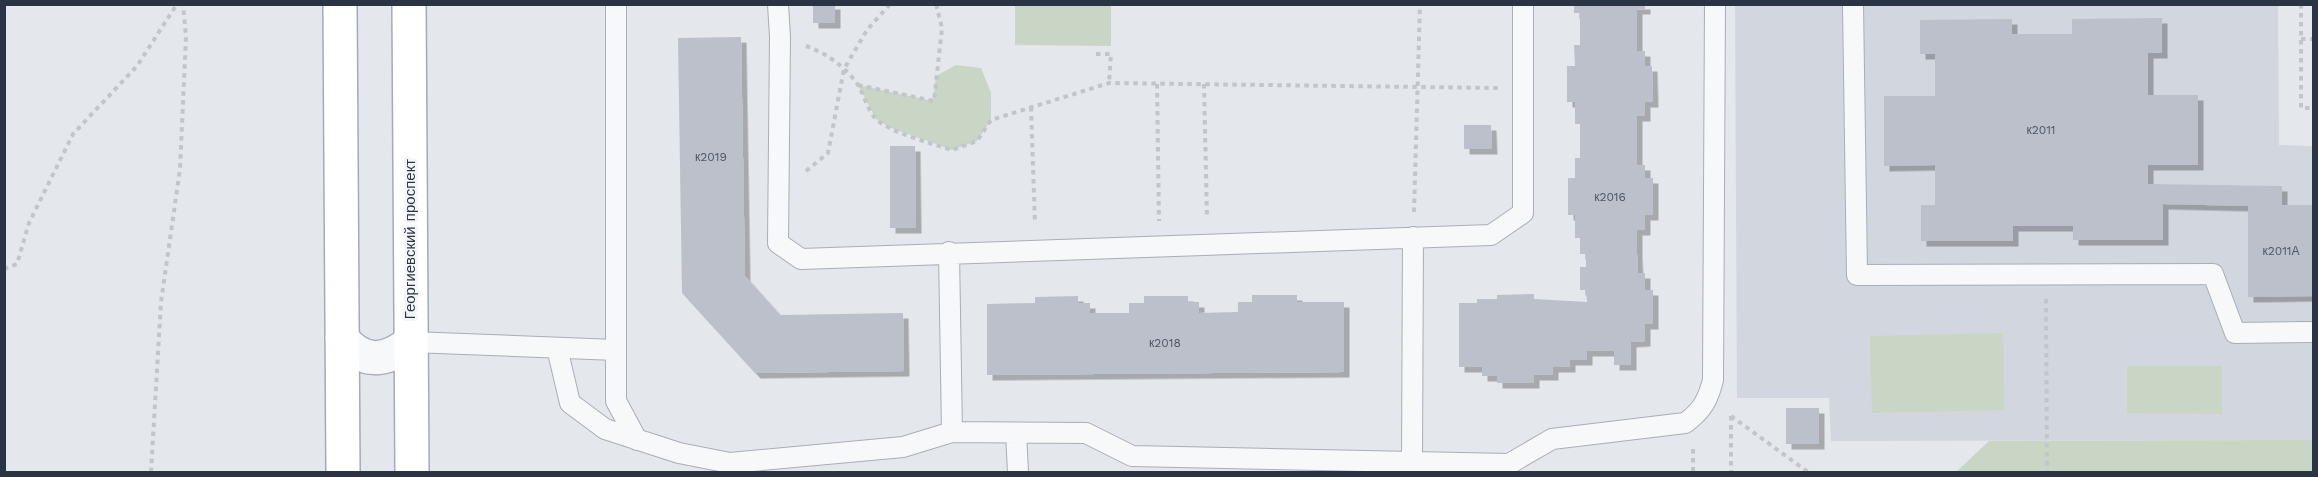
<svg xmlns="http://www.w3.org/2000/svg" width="2318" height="477" viewBox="0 0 2318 477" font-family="'Work Sans',sans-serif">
	<defs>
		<filter id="shadow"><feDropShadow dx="5.5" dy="5.5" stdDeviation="0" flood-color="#0004"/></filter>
	</defs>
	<rect width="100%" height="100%" fill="#e4e7ec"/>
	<path fill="#d2d6de" d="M1735,5H2278L2279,145L2313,146V440L1831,441L1829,398H1737Z"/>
	<path fill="#c9d6c5" d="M1015,5H1111V46L1015,45Z
		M956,65L981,68L991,93V120L977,141L952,150L891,128L876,119L858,85L933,101L936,76Z
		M2003,333L2004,410L1872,413L1870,336Z
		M2127,366H2222V414L2127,413Z
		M2313,440V472H1956L1989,441Z"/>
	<path fill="#bbc0ca" filter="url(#shadow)" d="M813,4H835V23H813Z
		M1574,4H1645V9H1637V51H1645V66H1652L1653,102H1645V116H1637V165H1645V178H1653V215H1645V230H1637V254L1638,273H1645V290H1653V324H1645V341L1631,342V365H1614V351H1587V360H1570V367H1553V375H1534V383H1497V376H1482V367H1459V303H1477V299H1497V295L1534,294V299L1587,302L1586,290H1580V267H1586V254H1580V238H1575V215H1568V178H1575V158H1580V124H1575V102H1567V66H1575L1574,45H1580V13H1574Z
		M2162,18V53H2148V95H2198V165H2148V184L2282,186V205H2314V296L2248,297V206L2163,204V240H2073V226H2013V241H1921V205H1935V165L1884,166V96H1935V54H1920V20L2012,19V34H2072V19Z
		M741,37L745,276L780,315L903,313L904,371L755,373L682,293L678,38Z
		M1464,125H1491L1492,149H1464Z
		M890,146H915L916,228H890Z
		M1252,295H1297V302H1344V372L987,375V304L1035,303V297L1078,296V303H1090V313H1129V303H1144V296H1188V302H1199V313L1238,312V302H1252Z
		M1786,408H1819V444H1786Z"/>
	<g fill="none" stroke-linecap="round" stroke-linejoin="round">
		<g stroke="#a9aeb7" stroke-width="22">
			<path id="service" d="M616,4V401L637,440
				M778,4L780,37L778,243L801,259L1491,235L1523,213V4
				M1853,4L1857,275L2213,274L2235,333L2314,332
				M949,252L952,432
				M411,342L616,350
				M557,348L570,403L605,429L679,453L730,463L903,447L952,432L1086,433L1132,456L1509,464L1552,439L1685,423C1702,411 1708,400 1713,380L1715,4
				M1016,433L1018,472
				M1412,462L1413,237"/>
		</g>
		<g stroke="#a9aeb7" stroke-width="36">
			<path id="minor" d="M342,338C363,365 386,362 411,342"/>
		</g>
		<g stroke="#a3abb8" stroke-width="36">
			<path id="primary" d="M340,4L343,472
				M409,4L412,472"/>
		</g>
		<path stroke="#c2c5cb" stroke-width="4" stroke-dasharray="4.5 4.5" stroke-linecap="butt" d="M2301,4V108H2314
			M2301,39H2314
			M806,46C826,53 846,67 858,85C864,95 867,108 875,118C888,132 933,144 952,150L977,141L991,120L1109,83L1498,88
			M1096,54H1111L1109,83
			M1157,84L1159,221
			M1204,84L1207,218
			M858,85L934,101L942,28L936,4
			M1031,107L1035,224
			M806,171L828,153L844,69L867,30L890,4
			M1414,212L1420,4
			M4,269L17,264L29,223L73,134L137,66L177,4
			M2046,299L2047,472
			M1731,416L1808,472
			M1731,416V472
			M1693,449V472
			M151,472L161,302L180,169L186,37L183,4"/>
		<use href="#service" stroke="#f7f8fa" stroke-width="20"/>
		<use href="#minor" stroke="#f7f8fa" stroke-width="33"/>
		<use href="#primary" stroke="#fff" stroke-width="33"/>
	</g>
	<g text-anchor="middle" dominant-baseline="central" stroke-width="6" stroke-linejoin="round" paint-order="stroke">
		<g font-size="12" fill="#4f5766">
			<text x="2041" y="130">к2011</text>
			<text x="711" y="157">к2019</text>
			<text x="1610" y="197">к2016</text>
			<text x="2281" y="251">к2011А</text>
			<text x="1165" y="343">к2018</text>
		</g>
		<g font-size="15" fill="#2b3445" stroke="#f4f6f9">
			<text transform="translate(410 239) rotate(-90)">Георгиевский проспект</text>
		</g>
	</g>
	<rect width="2318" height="477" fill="none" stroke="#2b3445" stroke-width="12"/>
</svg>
